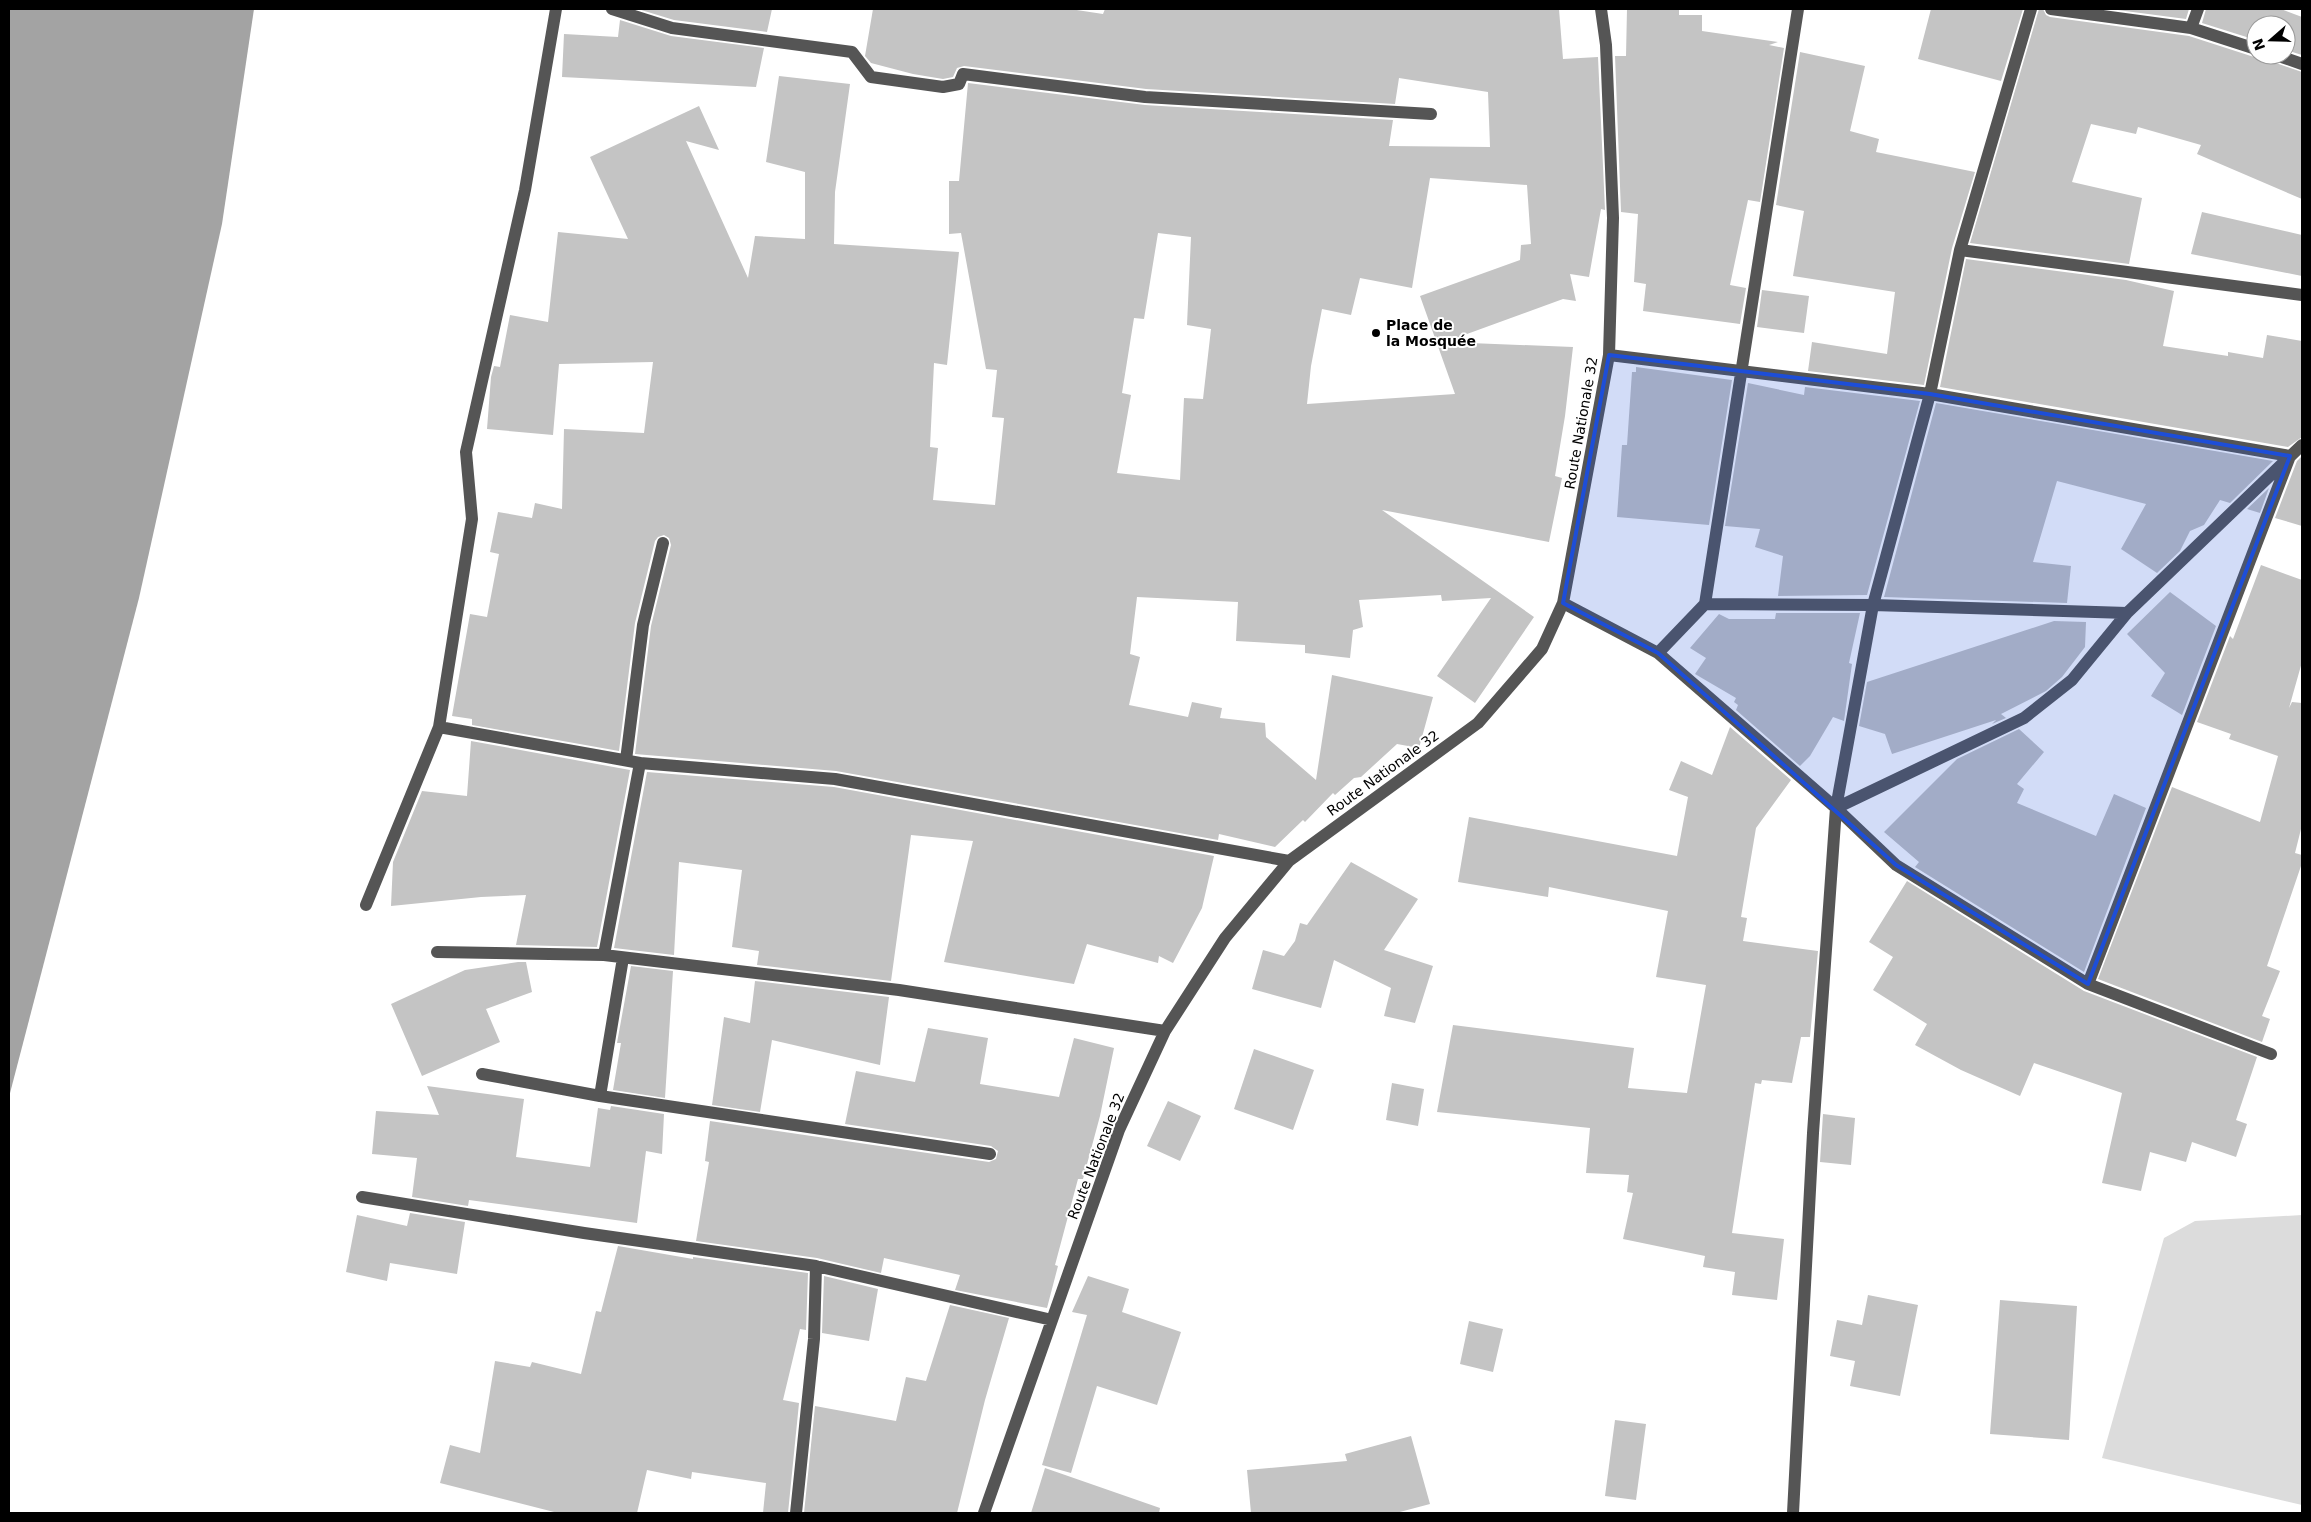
<svg xmlns="http://www.w3.org/2000/svg" width="2311" height="1522" viewBox="0 0 2311 1522" font-family="'DejaVu Sans',sans-serif">
	<rect width="100%" height="100%" fill="#fff"/>
	<path fill="#dcdcdc" d="M2302,1215V1505L2102,1458L2164,1238L2195,1221Z"/>
	<path fill="#a3a3a3" d="M9,9H254L222,224L139,598L9,1097Z"/>
	<path fill="#c4c4c4" fill-rule="evenodd" d="M638,9H772L767,32L674,20Z
		M873,9H1070L1103,14L1105,9H1559L1563,59L1598,57L1605,210L1601,209L1589,277L1570,274L1576,301L1563,299L1445,342L1573,347L1565,416L1555,476L1562,478L1549,542L1382,510L1534,617L1475,703L1437,676L1491,598L1442,601L1441,595L1359,600L1363,627L1353,630L1350,658L1305,653V645L1236,641L1238,602L1137,597L1130,654L1140,657L1129,705L1188,717L1192,702L1222,708L1220,718L1265,723L1266,737L1316,780L1332,675L1433,697L1419,748L1397,744L1361,777L1354,778L1335,795L1333,793L1305,822L1303,820L1275,847L1219,834L1218,840L836,771L635,754L651,626L671,545L669,538L664,535L658,537L655,541L635,623L619,751L472,725V719L452,716L470,614L487,617L499,554L490,552L498,512L532,518L535,503L562,509L564,429L644,433L653,362L559,364L553,435L487,429L491,377L494,366L500,367L510,315L548,322L558,232L628,239L590,157L699,106L719,150L686,141L748,278L755,236L805,239V172L766,162L779,76L850,84L835,192L834,244L959,252L947,365L934,363L930,447L938,448L933,500L995,505L1004,418L992,417L997,370L986,369L961,233L949,234V181H959L968,83L1145,105L1393,120L1389,146L1490,147L1488,92L1399,78L1395,104L1146,89L964,66L957,68L953,77L943,79L913,74L871,63L865,56ZM1430,178L1527,185L1531,244L1521,245L1520,260L1420,296L1455,394L1307,404L1311,366L1322,309L1351,315L1360,278L1412,288ZM1158,233L1191,237L1187,325L1211,329L1203,399L1184,398L1180,480L1117,473L1131,395L1122,393L1134,318L1144,319Z
		M1627,9H1679V15H1702V31L1778,42L1769,45L1784,48L1760,202L1748,200L1730,285L1746,288L1740,324L1643,311L1646,284L1634,282L1638,214L1621,212L1615,56H1626Z
		M1931,9H2023L2001,81L1918,59Z
		M2039,9H2043L2046,15L2050,17L2189,36L2254,57L2268,55L2273,62L2302,72V199L2197,154L2201,145L2138,127L2136,134L2091,124L2072,182L2142,198L2129,264L1970,243Z
		M2110,9H2189L2186,19Z
		M2206,9H2281L2302,17V55L2286,50V25H2256V40L2202,23Z
		M620,20L671,36L764,48L756,87L562,77L564,34L618,37Z
		M1800,52L1865,66L1850,131L1879,139L1876,152L1975,172L1952,248L1924,385L1808,371L1812,342L1887,354L1895,292L1793,276L1804,211L1776,205Z
		M2202,212L2302,235V276L2191,254Z
		M1966,259L2126,280L2174,291L2163,346L2228,356V352L2263,358L2267,335L2302,341V437L2288,447L1940,387Z
		M1762,290L1809,296L1804,333L1757,327Z
		M1636,367L1732,380L1709,525L1617,517L1622,445H1627L1632,372H1636Z
		M1748,383L1804,395L1805,387L1920,401L1867,595L1778,596L1783,556L1755,547L1760,529L1725,526Z
		M1936,403L2273,461L2230,503L2220,500L2204,525L2190,531L2180,551L2157,573L2121,549L2146,504L2057,481L2033,562L2071,566L2067,603L1884,597Z
		M2302,456V526L2275,518L2297,461Z
		M2269,488L2260,513L2247,509Z
		M2261,565L2302,580V662L2289,708L2292,702L2302,703V825L2295,853L2302,855V863L2267,966L2280,971L2262,1016L2270,1019L2262,1042L2098,979L2172,787L2260,822L2278,756L2229,739L2231,734L2197,722L2230,636L2233,639Z
		M2170,592L2216,626L2182,715L2151,696L2165,673L2127,634Z
		M1776,613H1860L1849,663L1852,664L1844,721L1833,717L1810,756L1800,766L1736,710L1738,705L1734,702L1736,698L1695,674L1706,658L1690,648L1719,614L1729,619H1775Z
		M2054,621L2086,622L2085,647L2062,677L2046,691L2001,714L2006,718L1992,724L1996,720L1892,754L1885,734L1859,726L1867,682Z
		M1730,727L1791,780L1756,828L1741,917L1747,918L1743,941L1818,951L1810,1037H1801L1792,1083L1762,1080L1761,1084L1755,1083L1732,1233L1784,1239L1777,1300L1732,1295L1735,1272L1703,1267L1705,1256L1623,1239L1633,1193L1627,1192L1629,1175L1586,1173L1590,1128L1437,1112L1453,1025L1634,1048L1628,1088L1687,1093L1706,985L1656,977L1668,911L1549,887L1548,897L1458,882L1469,817L1677,856L1688,797L1669,790L1681,761L1712,775Z
		M2019,729L2044,752L2017,784L2024,789L2017,803L2096,836L2114,794L2146,808L2084,972L1915,867L1919,862L1884,832L1957,759Z
		M471,741L630,770L597,947L516,945L526,895L481,897L391,906L393,862L422,791L467,796Z
		M647,772L834,787L1214,856L1202,908L1173,963L1159,956L1158,963L1087,944L1074,984L944,962L973,841L911,835L891,981L757,965L759,951L732,947L742,870L679,862L674,955L614,948Z
		M1351,862L1418,899L1384,950L1433,966L1415,1023L1384,1016L1391,988L1334,960L1321,1008L1252,989L1263,950L1284,956L1295,941L1300,923L1307,925Z
		M1907,881L2084,991L2257,1057L2236,1120L2247,1124L2236,1157L2192,1142L2186,1162L2150,1152L2141,1191L2102,1183L2122,1093L2034,1063L2020,1096L1961,1070L1915,1045L1927,1024L1873,990L1893,957L1869,942Z
		M518,962H526L532,992L486,1009L500,1042L422,1076L391,1004L465,970Z
		M631,966L673,971L665,1098L613,1090L621,1043H617Z
		M755,981L889,997L880,1065L772,1040L760,1112L712,1105L724,1017L750,1023Z
		M928,1028L988,1038L980,1084L1059,1097L1074,1038L1114,1048L1100,1116L1083,1179H1078L1055,1265L1058,1266L1047,1308L955,1290L960,1275L884,1258L881,1273L817,1258L696,1241L709,1162L705,1161L710,1121L989,1162L996,1159L998,1151L991,1146L845,1124L856,1071L915,1082Z
		M1254,1049L1314,1070L1293,1130L1234,1109Z
		M1392,1083L1424,1089L1418,1126L1386,1120Z
		M427,1086L524,1099L516,1157L590,1167L598,1108L610,1110L611,1106L664,1114L662,1154L646,1151L637,1223L469,1200L468,1206L412,1197L417,1158L372,1154L376,1111L439,1115Z
		M1168,1101L1201,1116L1180,1161L1147,1146Z
		M1823,1114L1855,1118L1851,1165L1820,1162Z
		M410,1213L465,1222L457,1274L390,1263L387,1281L346,1272L357,1215L407,1226Z
		M618,1246L693,1259V1257L808,1273L806,1330L800,1329L783,1400L799,1403L788,1513H763L766,1483L692,1472L691,1479L647,1470L637,1513H558L440,1483L450,1445L480,1453L495,1361L530,1367L532,1362L581,1374L596,1311L601,1312Z
		M824,1276L878,1289L869,1341L822,1333Z
		M1088,1276L1129,1289L1122,1312L1181,1332L1157,1405L1097,1386L1071,1473L1042,1465L1087,1315L1072,1312Z
		M1868,1295L1918,1305L1900,1396L1850,1386L1855,1361L1830,1356L1837,1320L1862,1325Z
		M2000,1300L2077,1306L2069,1440L1990,1434Z
		M950,1305L1009,1318L985,1400L957,1513H804L815,1406L896,1421L906,1377L926,1381Z
		M1469,1321L1503,1329L1493,1372L1460,1364Z
		M1615,1420L1646,1424L1636,1500L1605,1496Z
		M1411,1436L1430,1504L1396,1513H1251L1247,1470L1347,1461L1345,1454Z
		M1045,1468L1160,1508L1159,1513H1031Z"/>
	<g fill="none" stroke-linecap="round" stroke-linejoin="round">
		<path stroke="#555" stroke-width="12" d="M612,9L672,28L852,52L871,77L943,87L959,84L963,74L1145,97L1431,114
			M2051,9L2191,28L2256,49
			M2191,28L2198,9
			M2276,55L2302,64
			M1960,250L2302,295
			M1609,355L1930,394L2290,456L2088,984
			M1563,603L1658,653L1836,808L2024,718L2072,680L2127,613L2302,445
			M1705,604L1873,605L2127,613
			M1658,653L1705,604L1798,9
			M439,727L640,763L835,779L1289,861
			M626,760L643,625L663,543
			M1836,808L1896,865L2088,984L2271,1054
			M366,905L439,727L472,519L466,452L525,190L556,9
			M437,952L604,955L899,990L1165,1031
			M604,955L640,763
			M482,1074L600,1096L990,1154
			M600,1096L623,958
			M362,1197L584,1233L816,1266L1052,1320
			M796,1513L814,1339L816,1266
			M984,1513L1119,1130L1165,1031L1225,938L1289,861L1478,723L1542,649L1563,603L1609,355L1613,218L1606,45L1601,9
			M1793,1513L1813,1133L1836,808L1873,605L1930,394L1960,250L2031,9"/>
	</g>
	<path fill="#1d4ed8" fill-opacity="0.2" stroke="#1d4ed8" stroke-width="4" stroke-linejoin="round" d="M1609,355L1930,394L2290,456L2088,984L1896,865L1658,653L1563,603Z"/>
	<circle fill="#000" stroke="#fff" stroke-width="2" cx="1376" cy="333" r="5"/>
	<g text-anchor="middle" dominant-baseline="central" stroke-width="4" stroke-linejoin="round" paint-order="stroke">
		<g font-size="14" font-weight="bold" fill="#000" stroke="#fff" text-anchor="start">
			<text x="1386" y="325">Place de<tspan x="1386" dy="16">la Mosquée</tspan></text>
		</g>
		<g font-size="14" fill="#000" stroke="#fff">
			<text transform="translate(1581 423) rotate(-80)">Route Nationale 32</text>
			<text transform="translate(1383 773) rotate(-36)">Route Nationale 32</text>
			<text transform="translate(1096 1156) rotate(-69)">Route Nationale 32</text>
		</g>
	</g>
	<rect width="2311" height="1522" fill="none" stroke="#000000" stroke-width="20"/>
	<g transform="translate(2271 40) rotate(250)"><circle r="24" fill="#ffffff" stroke="#999999"/>
	<path d="M0-4L9 19L0 12L-9 19Z" fill="#000000"/>
	<text y="-8" font-size="14" font-weight="bold" text-anchor="middle" fill="#000000">N</text>
	</g>
</svg>
